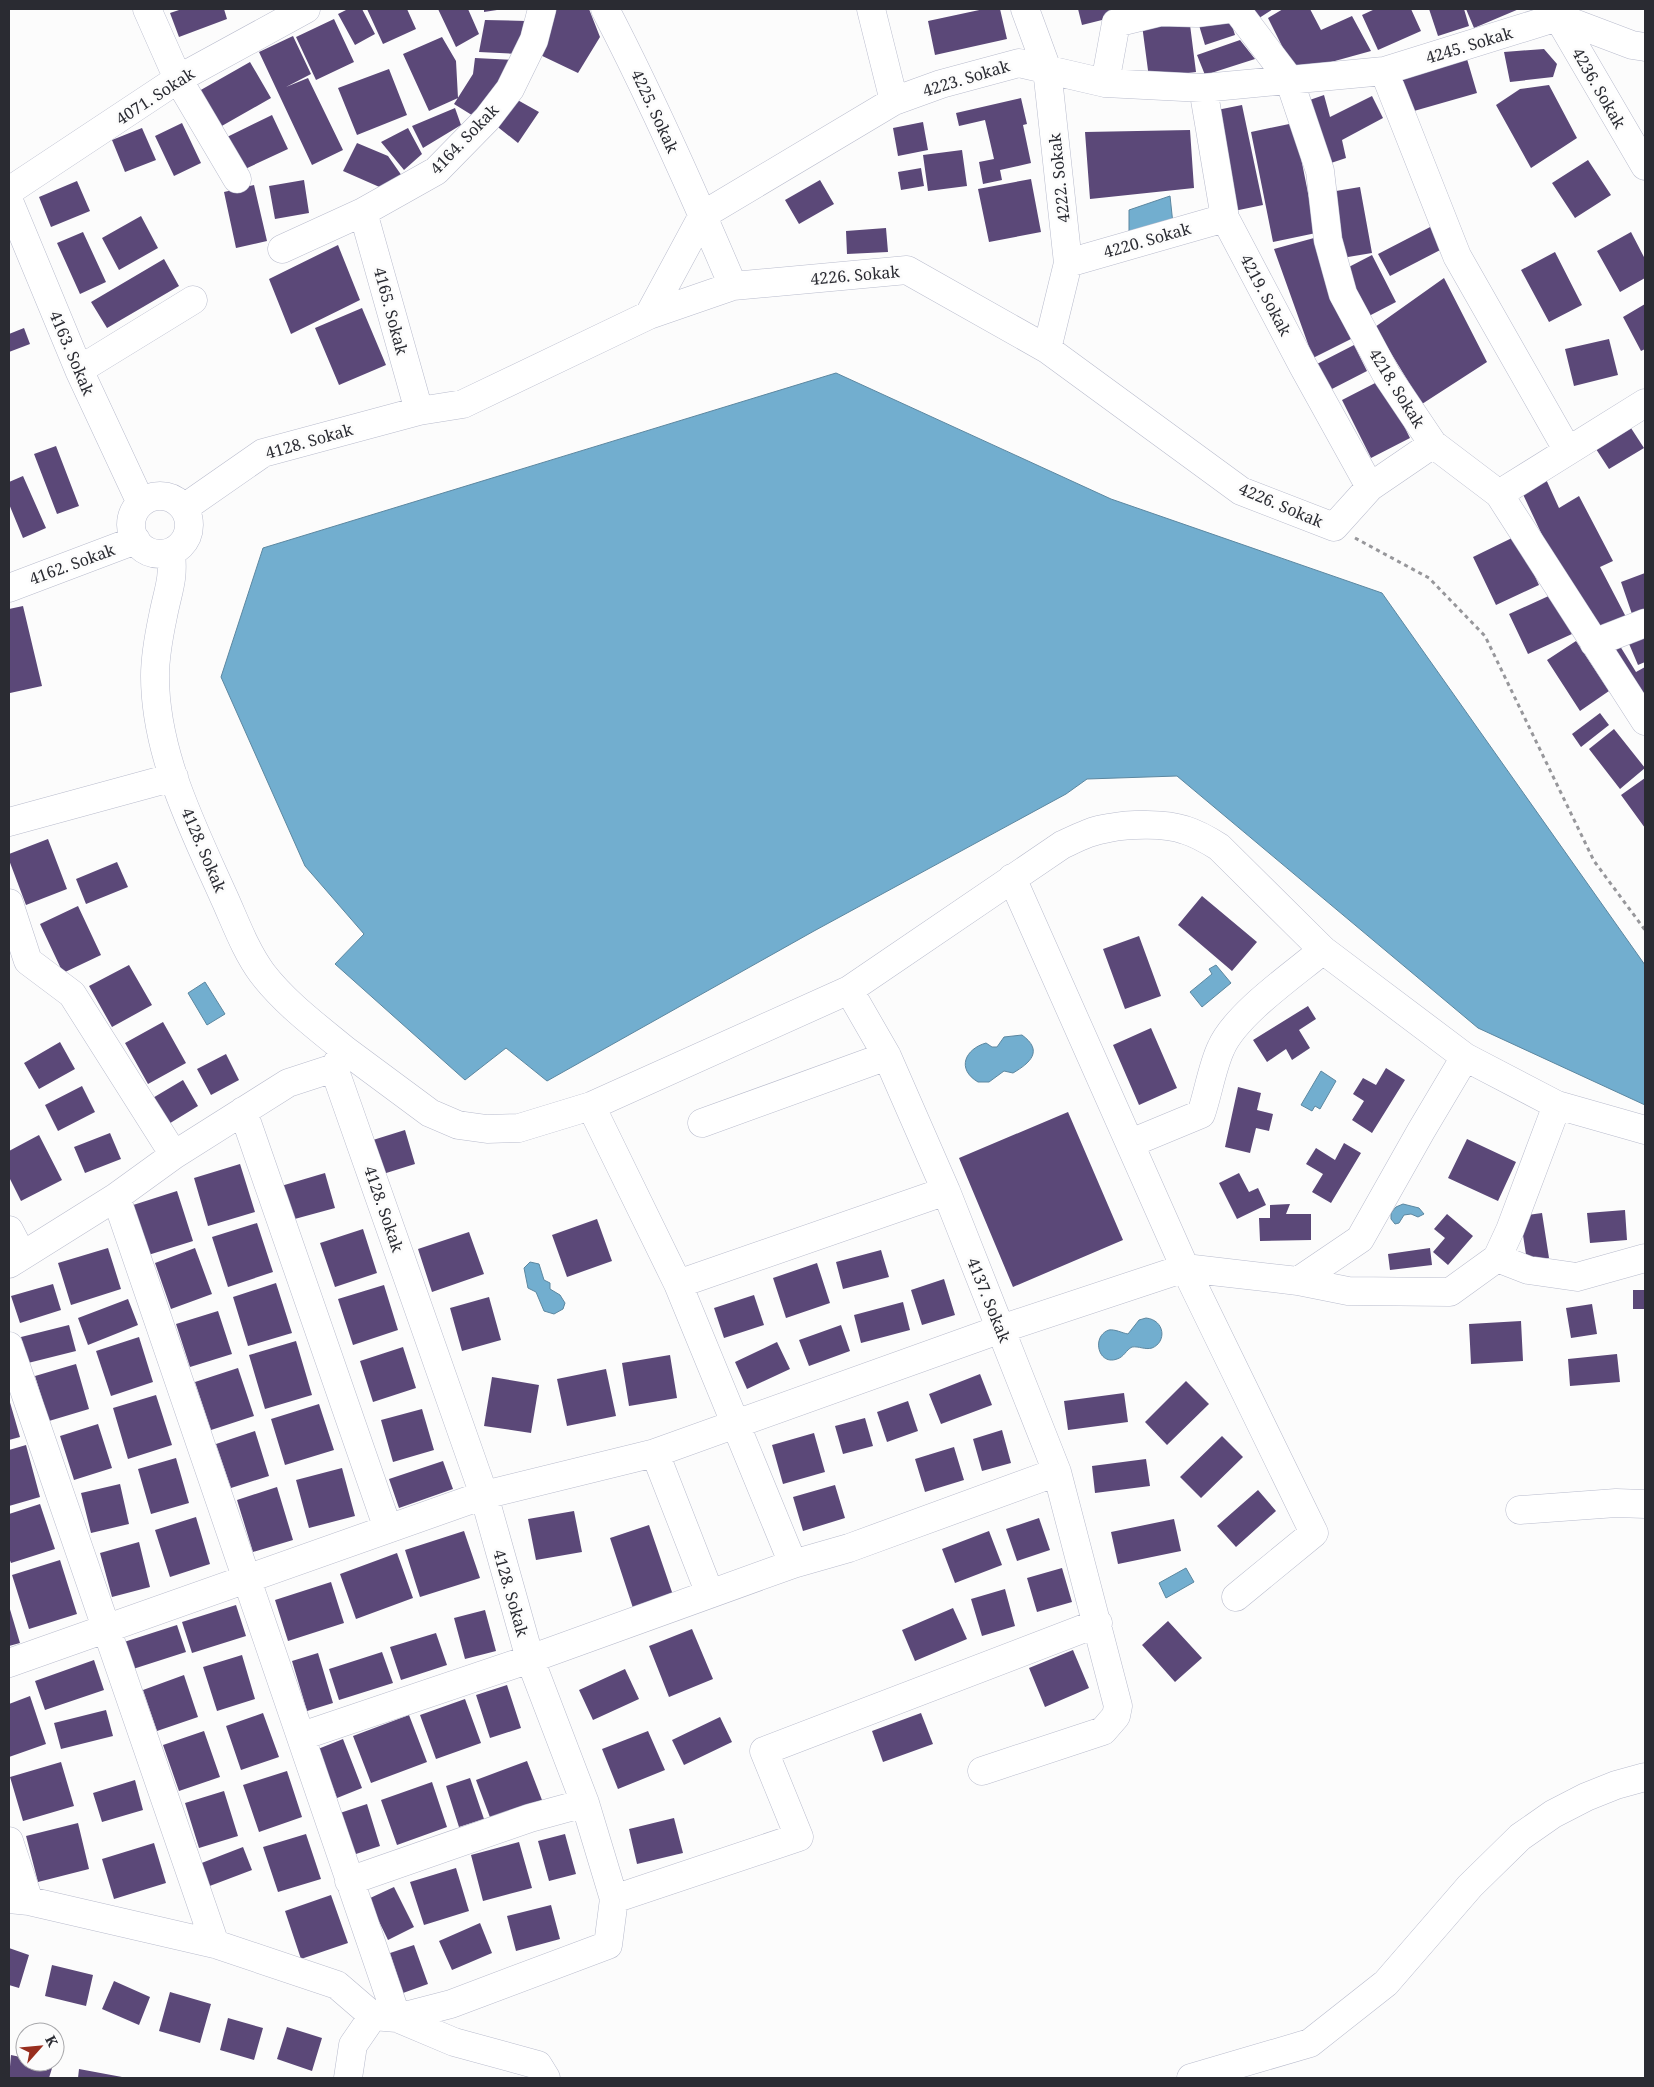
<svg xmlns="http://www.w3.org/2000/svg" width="1654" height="2087" viewBox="0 0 1654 2087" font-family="'Noto Serif',serif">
	<rect width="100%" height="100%" fill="#fcfcfc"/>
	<path fill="#72aecf" stroke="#5c87a0" d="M1170,196L1173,224L1129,231V210Z
		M836,373L1111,499L1382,593L1645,965V1105L1478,1028L1177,776L1087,779L1066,794L814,931L547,1081L506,1048L465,1080L335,964L364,934L305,866L221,677L263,548Z
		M1216,965L1231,983L1202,1007L1190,992L1212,974L1209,969Z
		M205,982L225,1014L207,1025L188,993Z
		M1022,1035C1044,1051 1030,1063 1013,1073L1004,1071L989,1082H978C956,1069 965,1049 986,1043L992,1047H997L1004,1037Z
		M1321,1071L1336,1081L1320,1109L1315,1106L1312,1111L1301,1105Z
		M1403,1204L1419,1208L1424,1214L1418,1217L1411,1214L1404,1215L1399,1223L1395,1224L1391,1219V1213L1396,1207Z
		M530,1262L539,1264L544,1280L550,1283V1289L560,1295L565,1303L563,1309L554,1314L544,1311L536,1292L528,1288L524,1268Z
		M1146,1318C1165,1320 1167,1342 1152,1348C1145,1350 1139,1346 1132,1347C1126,1350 1124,1357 1117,1359C1098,1366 1091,1336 1109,1330C1115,1329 1122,1333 1128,1334L1139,1320Z
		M1186,1568L1194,1582L1166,1598L1159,1583Z"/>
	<path fill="#5b4878" d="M182,9H224L227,19L179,37L170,13Z
		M348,9H362L375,34L355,45L338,14Z
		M367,9H407L416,29L383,44Z
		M438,9H468L479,34L456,47Z
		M484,9H497V10L484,12Z
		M551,9H589L600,37L578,73L536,53Z
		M984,9H1000L1007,39L935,55L928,21Z
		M1078,9H1116L1118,16L1082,25Z
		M1248,9H1273L1256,20Z
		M1283,9H1310L1321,30L1352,16L1371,51L1295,72L1268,18Z
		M1375,9H1411L1421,31L1378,50L1362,15Z
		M1429,9H1464L1469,26L1438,36Z
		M1466,9H1519L1474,28Z
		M1228,13L1235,35L1205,45L1198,22Z
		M1189,17L1196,72L1149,78L1142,25Z
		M334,19L354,62L316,80L296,37Z
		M485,20L526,21L518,54L479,52Z
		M293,36L311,74L286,87L308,78L343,150L312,165L259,52Z
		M442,37L456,61L458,98L429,111L403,54Z
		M1240,40L1255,59L1205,75L1197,55Z
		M1544,49L1557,64L1553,77L1510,82L1504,52Z
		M475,58L515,60L475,117L454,104L473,74Z
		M1467,59L1477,93L1407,113L1397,79Z
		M250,62L271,98L220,127L199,91Z
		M389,69L407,115L357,135L338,88Z
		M1549,85L1577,138L1531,168L1496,105L1520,89Z
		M1324,95L1330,117L1372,96L1383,118L1342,140L1346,158L1325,165L1304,102Z
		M514,98L539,112L518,143L494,124Z
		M1021,98L1027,124L1023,125L1031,163L1000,170L1002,180L983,184L979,162L994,159L985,120L959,126L956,113Z
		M1242,105L1263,205L1234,211L1212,111Z
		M455,108L461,125L423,148L412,126Z
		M272,115L288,149L243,170L227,137Z
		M923,122L928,150L898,156L893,128Z
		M182,123L201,163L174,176L155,136Z
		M1294,123L1316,233L1273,242L1251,132Z
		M142,128L156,160L125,172L112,140Z
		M408,128L422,154L404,170L381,142Z
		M1190,130L1194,188L1090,199L1085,132Z
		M357,143L388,156L402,176L384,189L343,171Z
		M962,150L967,186L928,191L923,155Z
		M1588,160L1611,195L1575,218L1552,183Z
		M921,168L924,186L901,190L898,172Z
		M1031,179L1041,232L989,242L978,189Z
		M304,180L309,213L275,219L269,186Z
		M820,180L834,204L799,224L785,200Z
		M77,181L90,211L51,227L39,197Z
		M254,185L267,241L236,248L224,192Z
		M1360,187L1372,253L1342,258L1330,192Z
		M141,216L158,248L119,270L102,238Z
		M1434,225L1446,247L1390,276L1378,254Z
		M886,228L888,252L847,254L846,231Z
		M83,232L106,282L80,294L57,243Z
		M1631,232L1645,259V278L1620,292L1597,251Z
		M1314,238L1351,339L1313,358L1274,249Z
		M338,245L360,300L291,334L269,279Z
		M1555,252L1582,305L1549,322L1521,270Z
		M1372,255L1396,302L1367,317L1343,270Z
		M164,259L179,286L107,328L91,302Z
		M1444,278L1487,362L1422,404L1375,327Z
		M1645,304V349L1641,351L1623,317Z
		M362,308L386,365L339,385L315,328Z
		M24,328L30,344L9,352V334Z
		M1609,339L1618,375L1574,386L1565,349Z
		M1354,345L1367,371L1330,390L1317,364Z
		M1381,380L1410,438L1371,458L1342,400Z
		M1631,428L1644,448L1609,469L1596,449Z
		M56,446L79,506L57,514L34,454Z
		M23,476L46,528L23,538L9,504V482Z
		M1545,477L1559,508L1579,496L1613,561L1600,567L1626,617L1593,635L1566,586L1520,488Z
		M1516,536L1539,585L1496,605L1473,557Z
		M1645,573V612L1633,617L1621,582Z
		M1553,594L1572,634L1528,654L1509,614Z
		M23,606L42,686L10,693L9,686V609Z
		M1645,630V662L1638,665L1627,639Z
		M1576,641L1609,691L1580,711L1547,660Z
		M1620,646L1636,672L1645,667V692L1636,698L1609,653Z
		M1600,713L1609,725L1581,747L1572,734Z
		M1614,729L1645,768L1620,789L1589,749Z
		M1645,778V828L1621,795Z
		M48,839L67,889L26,905L9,860V854Z
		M117,862L128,887L86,904L76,879Z
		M1202,896L1257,942L1232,971L1178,925Z
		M78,906L101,955L63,973L40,924Z
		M1139,936L1161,996L1125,1009L1103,949Z
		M129,965L152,1005L112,1027L89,986Z
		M1308,1006L1316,1019L1299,1030L1310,1048L1292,1060L1286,1049L1267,1062L1253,1040Z
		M163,1022L186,1063L148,1084L125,1043Z
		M1151,1028L1177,1088L1139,1105L1113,1045Z
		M60,1042L75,1069L39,1089L24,1063Z
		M226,1054L239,1080L211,1095L197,1069Z
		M1386,1068L1405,1080L1372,1133L1352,1120L1364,1101L1353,1094L1363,1078L1376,1085Z
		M183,1080L198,1106L167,1125L151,1099Z
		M82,1086L95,1112L58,1131L45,1105Z
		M1238,1087L1261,1093L1257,1110L1273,1114L1269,1131L1256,1128L1250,1153L1225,1147Z
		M1068,1112L1123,1240L1013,1287L959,1158Z
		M405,1130L415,1164L383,1174L373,1140Z
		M110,1133L121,1159L85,1173L74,1147Z
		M39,1135L62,1180L21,1201L9,1177V1151Z
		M1467,1139L1516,1162L1498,1201L1448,1178Z
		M1344,1143L1361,1153L1331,1203L1312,1192L1323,1174L1306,1164L1316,1148L1335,1160Z
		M240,1164L255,1212L208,1226L194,1178Z
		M325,1173L335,1208L291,1220L281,1186Z
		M1239,1173L1249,1192L1258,1188L1266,1205L1237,1219L1219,1183Z
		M177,1191L193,1241L145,1256L130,1206Z
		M1290,1204L1286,1214H1311V1240L1260,1241L1259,1218H1270V1205Z
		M1625,1210L1627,1240L1590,1243L1587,1213Z
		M1542,1213L1549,1258L1527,1261L1520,1216Z
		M1447,1214L1473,1236L1448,1265L1433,1252L1445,1238L1434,1229Z
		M597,1219L612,1261L567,1277L552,1235Z
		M257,1223L273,1272L228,1287L212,1237Z
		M363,1229L377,1273L335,1287L320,1243Z
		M469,1232L484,1274L432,1292L418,1249Z
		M108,1248L121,1289L71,1305L58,1263Z
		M195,1248L212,1294L171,1309L155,1263Z
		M1430,1248L1432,1265L1390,1270L1388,1254Z
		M881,1250L889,1277L843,1289L836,1262Z
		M817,1263L830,1303L786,1318L773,1278Z
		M944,1279L955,1315L922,1325L911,1290Z
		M276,1283L292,1333L248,1346L233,1297Z
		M53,1284L61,1310L20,1323L11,1296Z
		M384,1285L398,1330L353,1345L338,1299Z
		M1633,1290H1645V1309H1633Z
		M754,1295L764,1325L724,1338L714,1308Z
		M489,1297L501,1340L462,1351L450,1308Z
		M128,1299L138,1325L88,1345L78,1318Z
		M903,1302L910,1330L861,1343L854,1315Z
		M1592,1304L1597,1334L1571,1338L1566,1308Z
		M218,1311L232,1354L190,1367L176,1324Z
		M1521,1321L1523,1361L1471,1364L1469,1324Z
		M69,1325L76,1351L28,1363L21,1337Z
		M841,1325L850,1351L809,1366L799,1340Z
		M139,1337L153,1382L111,1396L96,1351Z
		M296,1341L312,1395L265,1409L249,1355Z
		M777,1342L790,1369L747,1389L735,1362Z
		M403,1347L416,1388L373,1402L360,1361Z
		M1617,1354L1620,1382L1570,1386L1568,1359Z
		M670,1355L677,1398L629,1406L622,1363Z
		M76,1364L89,1409L49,1421L35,1376Z
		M238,1368L254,1416L211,1430L195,1382Z
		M606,1369L616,1416L567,1426L557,1379Z
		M980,1374L992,1405L941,1424L929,1394Z
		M492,1377L539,1385L531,1433L484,1426Z
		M1186,1381L1209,1404L1167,1445L1145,1422Z
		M1124,1393L1128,1422L1068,1430L1064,1401Z
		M156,1395L172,1445L128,1459L113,1408Z
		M9,1399L20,1437L9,1440Z
		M908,1401L918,1431L887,1442L877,1412Z
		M319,1404L334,1450L285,1465L271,1419Z
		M422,1409L434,1450L393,1462L381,1420Z
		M865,1418L873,1446L843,1454L835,1426Z
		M98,1424L112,1468L74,1480L60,1436Z
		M1002,1430L1011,1463L982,1471L973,1439Z
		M255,1431L269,1476L231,1488L216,1444Z
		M814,1433L825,1472L783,1484L772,1445Z
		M1222,1436L1243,1457L1201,1498L1180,1477Z
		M26,1445L40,1497L9,1506V1450Z
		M954,1447L964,1480L925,1492L915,1459Z
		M176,1458L189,1503L151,1514L138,1469Z
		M1146,1459L1150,1486L1095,1493L1092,1466Z
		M443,1461L453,1489L399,1508L389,1479Z
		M342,1468L355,1516L309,1528L296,1480Z
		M120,1484L129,1524L91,1533L81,1493Z
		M835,1485L845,1518L803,1531L793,1497Z
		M277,1487L293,1540L253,1552L237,1500Z
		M1258,1490L1276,1511L1236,1547L1217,1526Z
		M40,1504L55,1549L11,1563L9,1558V1514Z
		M574,1511L582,1552L536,1560L528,1519Z
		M196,1517L210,1564L170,1577L155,1530Z
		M1039,1518L1050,1550L1017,1561L1006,1529Z
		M1174,1519L1181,1551L1118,1564L1111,1532Z
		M649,1525L673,1595L633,1608L610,1538Z
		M464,1531L480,1578L420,1597L405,1550Z
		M989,1531L1002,1565L955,1583L942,1549Z
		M139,1542L150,1587L112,1597L100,1553Z
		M397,1553L413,1598L356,1619L340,1574Z
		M60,1560L77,1614L29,1629L12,1575Z
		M1062,1568L1072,1602L1037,1612L1027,1578Z
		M331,1582L344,1623L288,1641L275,1600Z
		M1005,1589L1015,1626L982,1636L971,1599Z
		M236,1605L246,1636L192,1653L182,1622Z
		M9,1606L20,1643L9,1646Z
		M953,1608L967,1639L915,1661L902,1630Z
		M485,1610L496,1651L465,1659L454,1618Z
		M1168,1621L1202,1658L1175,1682L1142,1645Z
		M177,1625L186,1652L133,1669L124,1642Z
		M692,1629L713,1679L669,1697L649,1646Z
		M436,1633L447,1665L401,1680L390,1647Z
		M1073,1650L1089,1688L1045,1707L1029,1668Z
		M382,1652L393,1683L339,1700L329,1669Z
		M318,1653L333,1703L307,1711L292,1661Z
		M242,1655L255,1699L217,1711L203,1667Z
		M94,1660L104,1690L45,1710L35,1681Z
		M625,1669L639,1699L593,1720L579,1690Z
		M184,1675L198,1717L157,1731L143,1690Z
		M507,1685L521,1728L490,1738L476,1695Z
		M30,1696L46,1744L9,1757V1704Z
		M465,1699L481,1743L436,1759L420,1715Z
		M106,1710L113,1736L61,1749L54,1723Z
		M263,1713L279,1757L241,1770L226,1726Z
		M921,1713L933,1744L883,1762L872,1731Z
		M409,1715L427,1762L371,1783L353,1736Z
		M720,1717L732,1742L684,1765L672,1740Z
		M204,1731L220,1777L179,1791L163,1745Z
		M648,1731L665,1770L618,1789L602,1749Z
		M343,1739L362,1788L337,1798L318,1749Z
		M527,1761L542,1800L491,1820L476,1780Z
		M61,1762L74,1806L23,1821L10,1777Z
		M287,1771L302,1817L259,1832L243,1785Z
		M470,1778L484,1819L459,1827L446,1786Z
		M135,1780L143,1810L102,1822L93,1793Z
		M432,1782L447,1827L397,1845L381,1800Z
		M224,1791L238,1836L199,1848L185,1803Z
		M367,1804L380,1846L353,1855L340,1813Z
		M674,1818L683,1853L637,1864L629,1829Z
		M78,1823L89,1869L38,1882L26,1836Z
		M306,1834L321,1879L278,1892L263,1847Z
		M565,1834L576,1874L549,1881L538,1841Z
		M519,1842L532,1888L483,1901L471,1855Z
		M154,1843L166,1883L114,1899L102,1859Z
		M243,1847L252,1870L207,1887L199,1864Z
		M456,1868L469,1911L424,1925L410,1882Z
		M394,1887L414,1927L388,1940L368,1899Z
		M331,1895L348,1943L301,1959L285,1911Z
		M551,1905L560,1939L516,1951L507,1916Z
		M480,1923L492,1953L452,1970L439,1941Z
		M414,1945L428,1984L403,1993L390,1953Z
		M9,1948L29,1955L19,1988L9,1985Z
		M52,1965L93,1975L86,2006L45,1996Z
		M114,1981L150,1997L139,2025L102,2009Z
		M170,1992L211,2004L200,2043L159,2031Z
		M228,2018L263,2028L254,2060L220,2050Z
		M287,2027L322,2038L312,2071L277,2059Z
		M11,2055L25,2058V2062H41L53,2065L49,2078H9Z
		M79,2069L122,2077V2078H78Z"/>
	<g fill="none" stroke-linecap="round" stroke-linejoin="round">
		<g stroke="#b9bccd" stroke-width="29">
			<path id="minor" d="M147,9L178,79L237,179
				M605,9C652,99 693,192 733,286
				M871,9L894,101
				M1025,9L1047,69L1068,263L1047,349
				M1236,9L1289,79L1320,171L1328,240L1343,294L1386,374L1433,444L1499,494L1645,721
				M1555,12L1645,166
				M1384,71L1457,256L1568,451
				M1105,83L1116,23L1161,12L1197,13L1228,9
				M1203,88L1225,218L1303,366L1370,487
				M9,191L178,79L306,9
				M9,201L79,370L141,503
				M363,212L419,411
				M282,249L363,212L436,171L487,119L510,89L534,40L542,9
				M1068,263L1225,218
				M649,315L703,215L894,101L941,84L1019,63L1105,83L1203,88L1384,71L1558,17L1632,45L1645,47
				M79,370L193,300
				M1499,494L1645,403
				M131 525a29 29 0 1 1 58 0a29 29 0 1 1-58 0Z
				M184,508L263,453L419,411L463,404L649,315L733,286L907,270L1047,349L1241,491L1334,527L1370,487L1433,444
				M171,553C174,580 168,590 163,616C159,635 155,655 155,676C155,753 192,826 223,895C235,921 245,950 262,973C285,1003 316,1026 345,1050L334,1068L484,1495L530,1659L585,1803L614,1899L608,1945L451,2004L397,2018
				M9,588L136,540
				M1594,643L1645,623
				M9,822L174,777
				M1012,878L1185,1268L1314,1533L1236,1597
				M9,903L28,961L72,994L174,1155
				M849,990L887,1056L946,1191L1057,1472L1118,1706L1116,1716L1103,1731L982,1771
				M345,1050L430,1113L458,1125L487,1129L519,1128L591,1106L849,990L1062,845C1077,838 1092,830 1109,828C1130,824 1165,823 1185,830C1198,834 1208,840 1219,847L1323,950L1465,1057L1557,1105L1645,1130
				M591,1106L678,1284L793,1564
				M243,1111L388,1529
				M702,1123L887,1056
				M1131,1143L1201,1114C1208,1094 1212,1067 1221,1048C1236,1014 1293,975 1323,950
				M116,1197L397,2018
				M9,1230L22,1255
				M1497,1258L1510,1230L1557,1105
				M9,1264L116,1197L174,1155L288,1083L334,1068
				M1298,1281L1360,1239L1421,1131L1465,1057
				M678,1284L946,1191
				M9,1346L215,1944
				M655,1453L710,1594
				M1520,1510L1616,1503L1645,1504
				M9,1663L484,1495L655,1453L1001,1329L1185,1268L1298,1281L1348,1291L1450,1292L1497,1258L1528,1270L1577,1277L1645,1258
				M302,1736L530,1659L793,1564L849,1548L1057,1472
				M9,1841L29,1901
				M349,1881L530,1818L585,1803
				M9,1899L29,1901L215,1944L337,1985L373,2016L397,2018L454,2042L538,2065L546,2078
				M614,1899L799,1837L764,1751L1098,1623
				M348,2078L353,2045L373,2016
				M1191,2078L1310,2043L1386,1983L1470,1886L1520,1837L1553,1814L1586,1797L1616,1785L1645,1777"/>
		</g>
		<path stroke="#97979b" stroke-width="3" stroke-dasharray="4 4" stroke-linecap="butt" d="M1355,538L1429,578L1485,636L1594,861L1645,930"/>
		<use href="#minor" stroke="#fff" stroke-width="28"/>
	</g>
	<g text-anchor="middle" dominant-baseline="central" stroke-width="5" stroke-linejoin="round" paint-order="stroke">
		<g font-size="16" fill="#2a2b32" stroke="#fcfcfc">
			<text transform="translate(1469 45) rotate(-17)">4245. Sokak</text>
			<text transform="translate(966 78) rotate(-17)">4223. Sokak</text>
			<text transform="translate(1599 88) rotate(60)">4236. Sokak</text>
			<text transform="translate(155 96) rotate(-33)">4071. Sokak</text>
			<text transform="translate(655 111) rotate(65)">4225. Sokak</text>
			<text transform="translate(464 139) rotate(-46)">4164. Sokak</text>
			<text transform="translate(1059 178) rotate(-96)">4222. Sokak</text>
			<text transform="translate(1147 240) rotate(-16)">4220. Sokak</text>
			<text transform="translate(855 275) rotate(-5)">4226. Sokak</text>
			<text transform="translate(1266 295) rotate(62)">4219. Sokak</text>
			<text transform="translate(391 311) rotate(75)">4165. Sokak</text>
			<text transform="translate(72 353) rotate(67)">4163. Sokak</text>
			<text transform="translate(1397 388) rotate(58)">4218. Sokak</text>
			<text transform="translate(309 441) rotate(-16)">4128. Sokak</text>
			<text transform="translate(1281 505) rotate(23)">4226. Sokak</text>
			<text transform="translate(72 564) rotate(-20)">4162. Sokak</text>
			<text transform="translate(204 850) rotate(67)">4128. Sokak</text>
			<text transform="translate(384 1209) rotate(71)">4128. Sokak</text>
			<text transform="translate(989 1300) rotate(68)">4137. Sokak</text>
			<text transform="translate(511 1593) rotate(74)">4128. Sokak</text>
		</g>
	</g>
	<rect width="1654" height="2087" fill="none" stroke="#2a2b32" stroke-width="20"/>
	<g transform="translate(40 2047) rotate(63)"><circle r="24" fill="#fcfcfc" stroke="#a8a8ab"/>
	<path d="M0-4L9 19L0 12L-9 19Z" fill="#982e1e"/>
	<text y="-8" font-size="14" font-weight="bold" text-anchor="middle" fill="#2a2b32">K</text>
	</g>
</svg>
